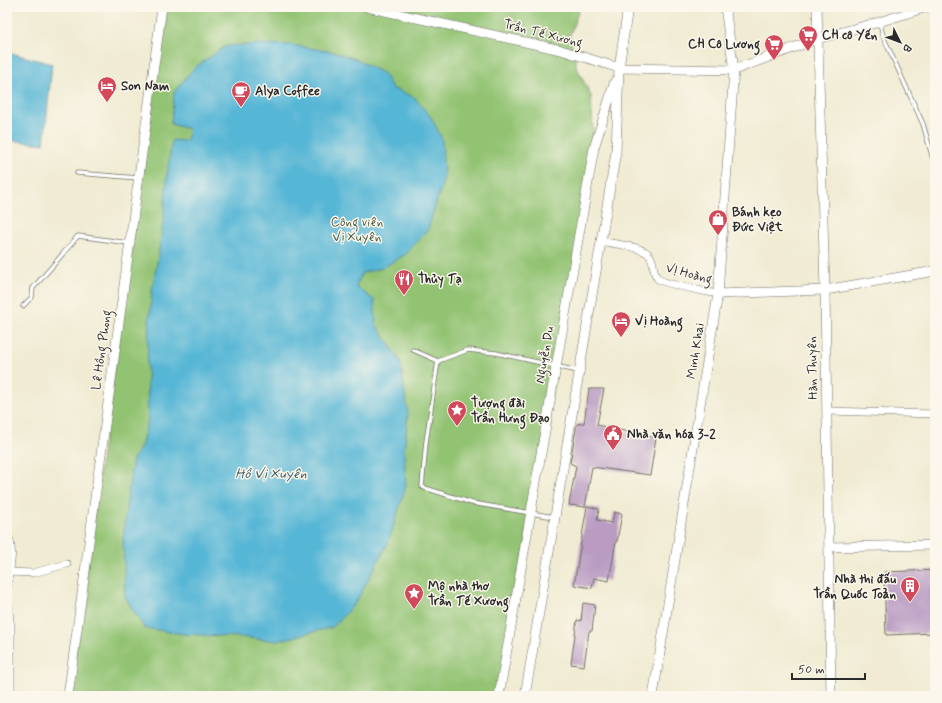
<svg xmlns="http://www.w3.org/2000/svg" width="942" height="703" viewBox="0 0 942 703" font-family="Mynerve,sans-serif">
	<rect width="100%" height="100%" fill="#fbf7ec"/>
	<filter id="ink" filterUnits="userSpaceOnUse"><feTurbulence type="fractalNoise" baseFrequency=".025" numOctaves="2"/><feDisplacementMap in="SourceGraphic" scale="8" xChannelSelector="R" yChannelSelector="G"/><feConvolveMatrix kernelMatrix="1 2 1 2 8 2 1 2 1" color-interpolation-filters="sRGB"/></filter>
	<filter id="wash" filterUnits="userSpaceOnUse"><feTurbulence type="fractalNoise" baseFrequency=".012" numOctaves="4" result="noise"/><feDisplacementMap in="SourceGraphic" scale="16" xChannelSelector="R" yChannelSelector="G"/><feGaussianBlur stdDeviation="0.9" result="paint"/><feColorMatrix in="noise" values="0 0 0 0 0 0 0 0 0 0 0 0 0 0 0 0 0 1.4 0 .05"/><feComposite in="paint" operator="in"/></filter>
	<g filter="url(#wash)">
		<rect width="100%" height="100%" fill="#f0ebd2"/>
		<path fill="#92c372" stroke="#5e774e" d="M165,7H580L570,35L577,68L591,96L594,148L499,696H68Z"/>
		<path fill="#56b6d5" stroke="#407080" d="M258,44L291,45L335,52L358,60L384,74L392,88L414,97L431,117L442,139L444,178L428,229L406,254L382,268L362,273L356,287L374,300L376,324L400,361L408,414L404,451L406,486L388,543L356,602L333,627L277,641L239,637L183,634L144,628L125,597L123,539L128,491L133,459L141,447L148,419L147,363L149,322L152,291L158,257L164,216L167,175L172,140L186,141L189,129L171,124L174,92L194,68L226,46Z
			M7,52L52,64L44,144L7,140Z"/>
		<g id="blocks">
			<path fill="#ba9cc3" d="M589,389H604L597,425L656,438L650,475L592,467L585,507L569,505L576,466L570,463L577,424L584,423Z
				M587,506L599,509L597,520L612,523L614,512L622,514L617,541H616L609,581L594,578L592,588L574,585Z
				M935,570V633L886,635L884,572Z
				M583,603L595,605L592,631H589L584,666L571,664L577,620L581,621Z"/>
		</g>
	</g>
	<g filter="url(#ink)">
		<use href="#blocks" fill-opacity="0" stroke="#706e65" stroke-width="1"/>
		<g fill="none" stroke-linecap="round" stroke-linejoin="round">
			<g stroke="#706e65" stroke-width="5">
				<path id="service" d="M880,23L883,36L923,124L935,166
					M77,173L138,178
					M23,306L32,297L33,288L49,270L78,236L129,243
					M413,350L438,361
					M554,517L472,503L422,487L426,442L438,361L468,350L496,353L578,371"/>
			</g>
			<g stroke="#706e65" stroke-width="8">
				<path id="minor" d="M600,241C612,244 644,246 650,256C655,263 652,273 658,279C664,284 708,292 718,294
					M827,411L935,414
					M7,534C16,550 9,571 7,588
					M9,572L33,573L67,564
					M7,595L11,629V696"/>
			</g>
			<g stroke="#706e65" stroke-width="10">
				<path id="tertiary" d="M367,7L561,50L619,68L734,70L817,39L879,22L927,7
					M817,7L825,290L831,696
					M718,294L825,290L935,271
					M829,547L935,545
					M68,696L162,7
					M499,696L594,148L615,81
					M525,696L616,152L619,68L628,7
					M653,696L718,294L734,70L725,7"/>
			</g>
			<use href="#service" stroke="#fff" stroke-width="3.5"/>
			<use href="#minor" stroke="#fff" stroke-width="7"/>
			<use href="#tertiary" stroke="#fff" stroke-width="9"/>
		</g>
	</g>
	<defs>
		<g id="supermarket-pin" transform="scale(1)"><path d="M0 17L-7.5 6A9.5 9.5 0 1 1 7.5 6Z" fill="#d1495b" stroke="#fbf7ec"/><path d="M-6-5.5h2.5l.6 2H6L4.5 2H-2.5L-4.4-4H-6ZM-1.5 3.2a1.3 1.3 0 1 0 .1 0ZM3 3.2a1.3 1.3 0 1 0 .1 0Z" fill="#fff"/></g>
		<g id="hotel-pin" transform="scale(1)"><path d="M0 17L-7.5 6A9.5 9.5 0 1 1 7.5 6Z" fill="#d1495b" stroke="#fbf7ec"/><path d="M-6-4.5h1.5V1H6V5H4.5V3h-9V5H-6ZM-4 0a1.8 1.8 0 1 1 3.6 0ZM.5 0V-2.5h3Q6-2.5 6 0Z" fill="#fff"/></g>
		<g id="cafe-pin" transform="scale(1)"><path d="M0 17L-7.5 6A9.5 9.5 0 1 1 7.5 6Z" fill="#d1495b" stroke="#fbf7ec"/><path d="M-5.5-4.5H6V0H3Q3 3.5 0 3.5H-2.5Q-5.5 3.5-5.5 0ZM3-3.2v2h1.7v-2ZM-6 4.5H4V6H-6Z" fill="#fff"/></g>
		<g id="shop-pin" transform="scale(1)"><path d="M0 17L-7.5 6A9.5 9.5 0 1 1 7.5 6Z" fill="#d1495b" stroke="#fbf7ec"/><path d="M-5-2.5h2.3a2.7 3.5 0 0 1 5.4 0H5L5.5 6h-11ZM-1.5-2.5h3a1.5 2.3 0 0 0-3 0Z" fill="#fff"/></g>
		<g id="restaurant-pin" transform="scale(1)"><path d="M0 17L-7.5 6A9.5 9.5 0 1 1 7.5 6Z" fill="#d1495b" stroke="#fbf7ec"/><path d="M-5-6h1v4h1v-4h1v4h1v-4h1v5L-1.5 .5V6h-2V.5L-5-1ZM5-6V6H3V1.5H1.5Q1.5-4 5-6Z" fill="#fff"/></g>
		<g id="sight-pin" transform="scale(1)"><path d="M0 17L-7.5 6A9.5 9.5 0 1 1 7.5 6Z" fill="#d1495b" stroke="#fbf7ec"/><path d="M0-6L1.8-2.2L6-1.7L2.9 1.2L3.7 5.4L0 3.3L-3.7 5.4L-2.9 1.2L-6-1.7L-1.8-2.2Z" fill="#fff"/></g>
		<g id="civic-pin" transform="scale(1)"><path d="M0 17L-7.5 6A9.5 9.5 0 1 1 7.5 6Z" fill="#d1495b" stroke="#fbf7ec"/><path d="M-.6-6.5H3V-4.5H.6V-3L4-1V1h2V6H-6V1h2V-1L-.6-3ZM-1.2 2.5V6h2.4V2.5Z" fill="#fff"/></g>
		<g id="building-pin" transform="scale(1)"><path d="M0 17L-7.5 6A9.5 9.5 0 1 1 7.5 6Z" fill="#d1495b" stroke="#fbf7ec"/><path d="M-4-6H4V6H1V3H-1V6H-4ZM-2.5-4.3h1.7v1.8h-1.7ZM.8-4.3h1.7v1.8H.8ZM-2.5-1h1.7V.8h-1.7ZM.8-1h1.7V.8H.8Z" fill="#fff"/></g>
	</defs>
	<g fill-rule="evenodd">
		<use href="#supermarket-pin" x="808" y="35"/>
		<use href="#supermarket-pin" x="774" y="44"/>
		<use href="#hotel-pin" x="107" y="86"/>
		<use href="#cafe-pin" x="241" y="91"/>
		<use href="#shop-pin" x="718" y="219"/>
		<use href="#restaurant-pin" x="404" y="279"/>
		<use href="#hotel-pin" x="621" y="321"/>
		<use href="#sight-pin" x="457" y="410"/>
		<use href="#civic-pin" x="613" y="434"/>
		<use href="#building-pin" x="910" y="586"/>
		<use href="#sight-pin" x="414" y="593"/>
	</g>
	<g text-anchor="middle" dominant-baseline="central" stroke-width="3" stroke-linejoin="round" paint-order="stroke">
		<g font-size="13" fill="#2b2b2b" stroke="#fbf7ec">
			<text transform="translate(543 34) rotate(14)">Trần Tế Xương</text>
			<text transform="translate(689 274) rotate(15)">VỊ Hoàng</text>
			<text transform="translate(102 350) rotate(-82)">Lê Hồng Phong</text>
			<text transform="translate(696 351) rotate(-81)">Minh Khai</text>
			<text transform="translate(545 355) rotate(-80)">Nguyễn Du</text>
			<text transform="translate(813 368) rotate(-91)">Hàn Thuyên</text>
		</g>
		<g font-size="13" font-weight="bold" fill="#2b2b2b" stroke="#fbf7ec" text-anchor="start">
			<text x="822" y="35">CH cô Yến</text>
			<text x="760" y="44" text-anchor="end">CH Cô Lương</text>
			<text x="121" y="86">Son Nam</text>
			<text x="255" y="91">Alya Coffee</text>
			<text x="732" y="212">Bánh kẹo<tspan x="732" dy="15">Đức Việt</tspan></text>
			<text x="418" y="279">Thủy Tạ</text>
			<text x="635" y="321">Vị Hoàng</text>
			<text x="471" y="403">Tượng đài<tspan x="471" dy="15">Trần Hưng Đạo</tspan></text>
			<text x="627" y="434">Nhà văn hóa 3-2</text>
			<text x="896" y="579" text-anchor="end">Nhà thi đấu<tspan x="896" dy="15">Trần Quốc Toản</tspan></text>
			<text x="428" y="586">Mộ nhà thơ<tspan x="428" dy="15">Trần Tế Xương</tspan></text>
		</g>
		<g font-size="13" fill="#4a5940" stroke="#fbf7ec">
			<text x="357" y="222">Công viên<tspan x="357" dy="15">Vị Xuyên</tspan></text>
		</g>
		<g font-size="14" font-style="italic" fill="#3a5c66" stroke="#fbf7ec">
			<text x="271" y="474">Hồ Vị Xuyên</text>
		</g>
	</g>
	<rect width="942" height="703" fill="none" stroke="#fbf7ec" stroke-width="24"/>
	<g transform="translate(900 42) rotate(132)" stroke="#fbf7ec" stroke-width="3" paint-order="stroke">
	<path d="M0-3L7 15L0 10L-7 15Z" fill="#2b2b2b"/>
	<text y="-6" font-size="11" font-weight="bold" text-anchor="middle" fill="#2b2b2b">B</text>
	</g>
	<path d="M792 673v6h73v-6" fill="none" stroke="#2b2b2b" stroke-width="2"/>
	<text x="798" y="673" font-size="12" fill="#2b2b2b" stroke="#fbf7ec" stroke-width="3" paint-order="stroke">50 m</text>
</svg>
